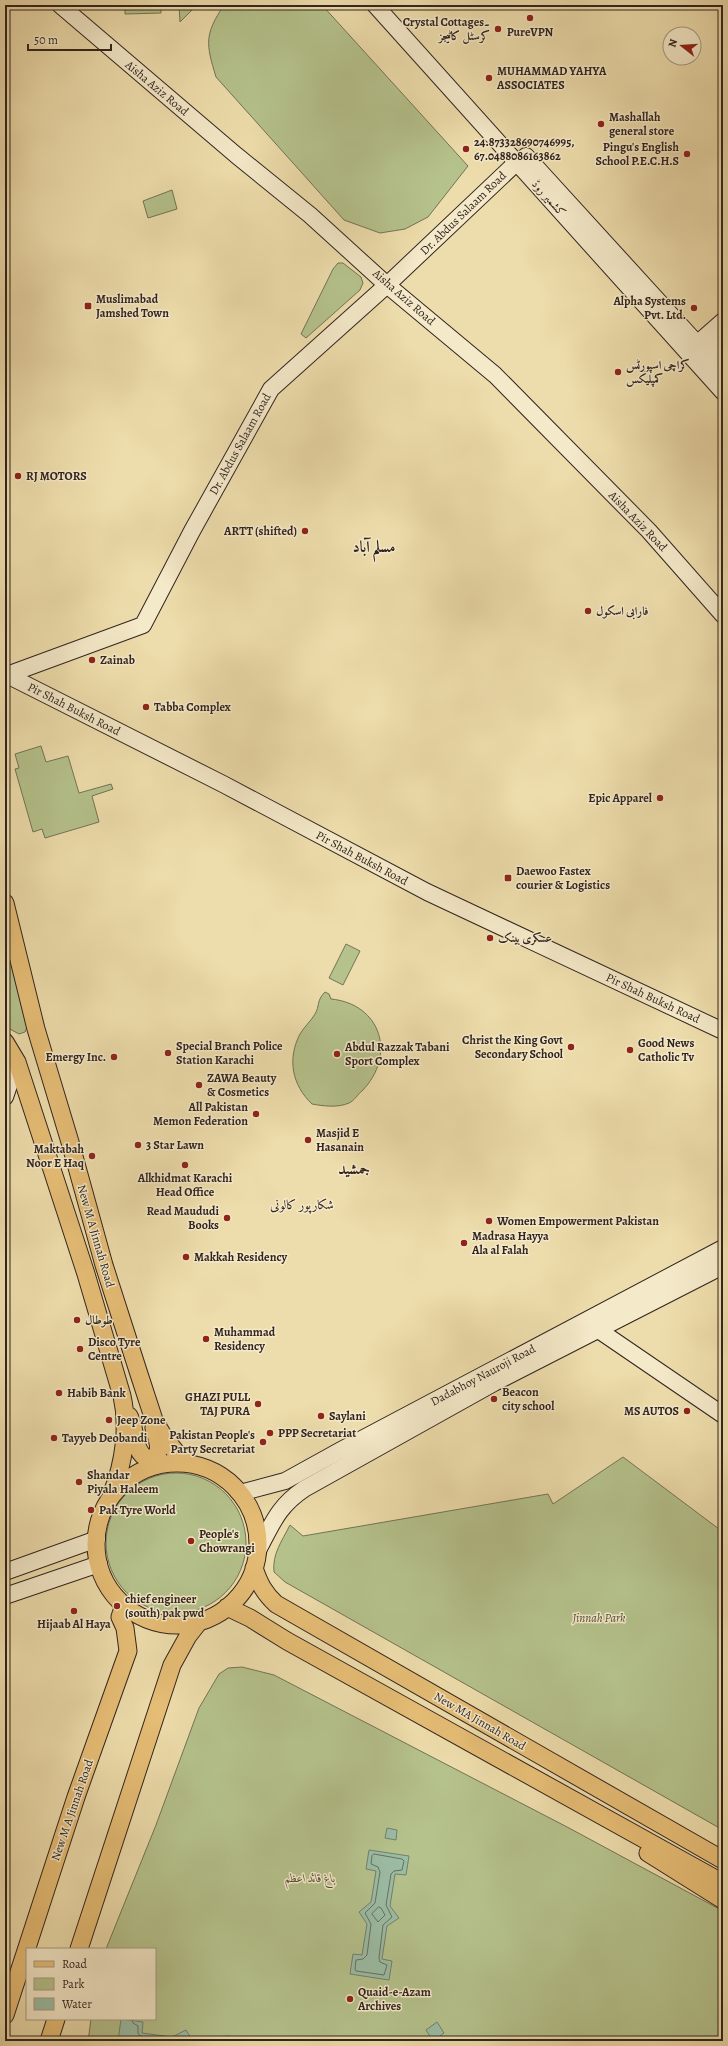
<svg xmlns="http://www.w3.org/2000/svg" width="728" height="2046" viewBox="0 0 728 2046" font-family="Alegreya,Amiri,serif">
	<rect width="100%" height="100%" fill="#eeddac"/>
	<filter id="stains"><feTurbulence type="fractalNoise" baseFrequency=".005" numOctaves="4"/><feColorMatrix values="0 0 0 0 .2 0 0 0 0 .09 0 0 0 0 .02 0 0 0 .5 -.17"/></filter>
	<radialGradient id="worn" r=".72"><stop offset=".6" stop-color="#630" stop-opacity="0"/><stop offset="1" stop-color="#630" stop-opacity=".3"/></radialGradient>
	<path fill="#b5c28c" stroke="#737356" d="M125,5H161V13L125,14Z
		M179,5H197L180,22Z
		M224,5H322L468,166L428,217L405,229L380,233L344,220L216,77C206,44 204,35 224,5Z
		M172,190L177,209L148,218L143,201Z
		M338,263H343L361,277L363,283L360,290L306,338L301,334L333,269Z
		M41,746L46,762L68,756L79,793L111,784L113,789L92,796L99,822L45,838L42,829L33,832L15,769L19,768L15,754Z
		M5,940L29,1022L25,1032L19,1034L8,1028L5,1022Z
		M346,944L360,951L343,985L329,978Z
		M325,992L329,994L331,999C381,1004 397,1055 362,1091C358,1094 354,1101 349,1103C338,1108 323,1106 312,1104C292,1085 287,1059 300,1034C304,1027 311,1021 315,1014C320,1006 316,1001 325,992Z
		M623,1457L723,1532V1830L285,1582L274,1572C272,1554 282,1541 290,1525L303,1536L548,1494L553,1504Z
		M106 1543a70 70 0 1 1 140 0a70 70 0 1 1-140 0Z
		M242,1667L274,1675L569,1828L723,1911V2041H88L91,2019H155V1949H106L156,1825L199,1708L219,1674L228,1668Z"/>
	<path fill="#9bbda5" stroke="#71806f" d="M387,1828L397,1830L396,1840L385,1838Z
		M369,1850L409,1856L406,1875L395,1874L390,1906L399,1918L387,1926L382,1959L392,1961L389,1980L350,1974L353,1954L362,1955L367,1924L359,1912L371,1902L376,1871L366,1869Z
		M121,2019L143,2022L142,2033L172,2037L186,2030L193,2041H118Z
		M437,2022L444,2033L433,2041L426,2030Z
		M226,2036L247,2038L246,2041H225Z"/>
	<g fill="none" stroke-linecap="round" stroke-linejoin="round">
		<path stroke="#667062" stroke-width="1" d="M374,1854L402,1859L404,1861L402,1870L394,1871L391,1874L386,1905L392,1917L383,1925L379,1958L380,1962L387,1965L384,1975L356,1971L355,1969L356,1960L363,1959L367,1955L371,1924L365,1913L375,1903L380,1872L378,1867L371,1864L372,1856Z
			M379,1907L381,1908L385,1915L378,1922L372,1914Z
			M132,2019L133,2023L138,2026V2033L140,2036L170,2041"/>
		<g stroke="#31241f" stroke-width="18">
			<path id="secondary" d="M60,5L236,155L310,215L387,285L495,375L649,531L723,615
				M375,5L723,392
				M526,156L723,372
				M689,351L723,321
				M701,362L723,341
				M5,674L223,784L427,892L723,1031
				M7,675L143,625L192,531L271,389L387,285L517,162
				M5,1097L17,1062
				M597,1329L723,1415
				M240,1493L285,1481L341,1450L723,1248
				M257,1552C272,1525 277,1507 304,1489L494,1383L723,1266
				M5,1572L97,1539
				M5,1596L99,1564"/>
		</g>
		<g stroke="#31241f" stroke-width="19">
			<path id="primary" d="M5,903L36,1029L70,1142L104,1265L139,1374L154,1420L164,1437L179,1456L190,1464
				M5,1042L17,1062L86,1274L122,1396C129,1427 124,1463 112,1493
				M129,1416C137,1429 132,1452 148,1459C165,1456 157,1439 154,1428
				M96 1544a81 81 0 1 1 162 0a81 81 0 1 1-162 0Z
				M254,1568C259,1583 264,1593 276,1604L723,1860
				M227,1607L250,1618L287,1641L723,1883
				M648,1853L723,1900
				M79,1949L172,1665L188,1636L199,1622
				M5,2015L76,1797L128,1651L125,1628L120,1617L124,1605
				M49,2041L56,2019"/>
		</g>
		<use href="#secondary" stroke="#f4e9c9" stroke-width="16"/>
		<use href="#primary" stroke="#e7be76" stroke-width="17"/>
	</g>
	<g fill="#8f2418" stroke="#f4e9c9" stroke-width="1.5">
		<circle cx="530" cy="18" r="4"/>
		<circle cx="498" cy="29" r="4"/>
		<circle cx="489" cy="78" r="4"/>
		<circle cx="601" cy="124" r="4"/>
		<circle cx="466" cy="149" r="4"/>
		<circle cx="687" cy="154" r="4"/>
		<rect x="84" y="302" width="8" height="8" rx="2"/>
		<circle cx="694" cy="308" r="4"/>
		<circle cx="618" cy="372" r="4"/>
		<circle cx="18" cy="476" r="4"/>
		<circle cx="305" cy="531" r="4"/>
		<circle cx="588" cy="611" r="4"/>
		<circle cx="92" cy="660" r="4"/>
		<circle cx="146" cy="707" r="4"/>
		<circle cx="660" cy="798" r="4"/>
		<rect x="504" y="874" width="8" height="8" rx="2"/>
		<circle cx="490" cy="938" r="4"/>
		<circle cx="571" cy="1047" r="4"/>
		<circle cx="630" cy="1050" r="4"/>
		<circle cx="168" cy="1053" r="4"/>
		<circle cx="337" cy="1054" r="4"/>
		<circle cx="114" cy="1057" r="4"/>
		<circle cx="199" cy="1085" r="4"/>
		<circle cx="256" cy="1114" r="4"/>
		<circle cx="308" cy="1140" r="4"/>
		<circle cx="138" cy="1145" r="4"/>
		<circle cx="92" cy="1156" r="4"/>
		<circle cx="185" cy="1165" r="4"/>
		<circle cx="227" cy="1218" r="4"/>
		<circle cx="489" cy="1221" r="4"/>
		<circle cx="464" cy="1243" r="4"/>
		<circle cx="186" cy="1257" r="4"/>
		<circle cx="77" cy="1320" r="4"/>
		<circle cx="206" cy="1339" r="4"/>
		<circle cx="80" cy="1349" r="4"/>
		<circle cx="59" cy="1393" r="4"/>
		<circle cx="494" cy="1399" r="4"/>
		<circle cx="258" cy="1404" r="4"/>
		<circle cx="687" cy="1411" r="4"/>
		<circle cx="321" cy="1416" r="4"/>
		<circle cx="109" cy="1420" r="4"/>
		<circle cx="270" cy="1433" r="4"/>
		<circle cx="54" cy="1438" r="4"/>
		<circle cx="263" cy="1442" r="4"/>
		<circle cx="79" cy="1482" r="4"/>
		<circle cx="91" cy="1510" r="4"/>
		<circle cx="191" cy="1541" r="4"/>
		<circle cx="117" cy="1606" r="4"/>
		<circle cx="74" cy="1611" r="4"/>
		<circle cx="350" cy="1999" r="4"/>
	</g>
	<g text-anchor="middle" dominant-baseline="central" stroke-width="3" stroke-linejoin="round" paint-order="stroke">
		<g font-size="12" font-weight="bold" fill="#31241f" stroke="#f4e9c9" text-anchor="start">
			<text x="490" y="22" text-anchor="end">Crystal Cottages۔<tspan x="490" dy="14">کرسٹل کاٹیجز</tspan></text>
			<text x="530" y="32" text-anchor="middle">PureVPN</text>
			<text x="497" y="71">MUHAMMAD YAHYA<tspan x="497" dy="14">ASSOCIATES</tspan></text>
			<text x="609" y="117">Mashallah<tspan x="609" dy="14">general store</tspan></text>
			<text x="474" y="142">24.873328690746995,<tspan x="474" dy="14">67.0488086163862</tspan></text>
			<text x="679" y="147" text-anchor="end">Pingu's English<tspan x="679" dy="14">School P.E.C.H.S</tspan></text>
			<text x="96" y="299">Muslimabad<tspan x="96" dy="14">Jamshed Town</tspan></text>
			<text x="686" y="301" text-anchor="end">Alpha Systems<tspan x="686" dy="14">Pvt. Ltd.</tspan></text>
			<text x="626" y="365">کراچی اسپورٹس<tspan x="626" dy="14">کمپلیکس</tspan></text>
			<text x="26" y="476">RJ MOTORS</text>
			<text x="297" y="531" text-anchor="end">ARTT (shifted)</text>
			<text x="596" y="611">فارابی اسکول</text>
			<text x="100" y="660">Zainab</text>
			<text x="154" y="707">Tabba Complex</text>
			<text x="652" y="798" text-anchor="end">Epic Apparel</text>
			<text x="516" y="871">Daewoo Fastex<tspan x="516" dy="14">courier &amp; Logistics</tspan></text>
			<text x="498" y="938">عسکری بینک</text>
			<text x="563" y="1040" text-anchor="end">Christ the King Govt<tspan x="563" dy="14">Secondary School</tspan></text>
			<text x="638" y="1043">Good News<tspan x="638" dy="14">Catholic Tv</tspan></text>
			<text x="176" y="1046">Special Branch Police<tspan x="176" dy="14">Station Karachi</tspan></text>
			<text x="345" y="1047">Abdul Razzak Tabani<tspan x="345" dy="14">Sport Complex</tspan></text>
			<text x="106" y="1057" text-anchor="end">Emergy Inc.</text>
			<text x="207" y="1078">ZAWA Beauty<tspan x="207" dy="14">&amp; Cosmetics</tspan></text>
			<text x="248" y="1107" text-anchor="end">All Pakistan<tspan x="248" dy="14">Memon Federation</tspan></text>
			<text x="316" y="1133">Masjid E<tspan x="316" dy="14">Hasanain</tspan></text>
			<text x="146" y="1145">3 Star Lawn</text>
			<text x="84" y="1149" text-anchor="end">Maktabah<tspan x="84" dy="14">Noor E Haq</tspan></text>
			<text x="185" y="1178" text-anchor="middle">Alkhidmat Karachi<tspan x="185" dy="14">Head Office</tspan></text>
			<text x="219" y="1211" text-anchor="end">Read Maududi<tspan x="219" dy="14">Books</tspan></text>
			<text x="497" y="1221">Women Empowerment Pakistan</text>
			<text x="472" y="1236">Madrasa Hayya<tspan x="472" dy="14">Ala al Falah</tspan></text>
			<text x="194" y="1257">Makkah Residency</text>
			<text x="85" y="1320">طوطال</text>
			<text x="214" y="1332">Muhammad<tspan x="214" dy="14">Residency</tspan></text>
			<text x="88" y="1342">Disco Tyre<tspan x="88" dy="14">Centre</tspan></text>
			<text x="502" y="1392">Beacon<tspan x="502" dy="14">city school</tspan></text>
			<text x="67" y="1393">Habib Bank</text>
			<text x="250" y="1397" text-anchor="end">GHAZI PULL<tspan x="250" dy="14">TAJ PURA</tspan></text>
			<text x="679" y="1411" text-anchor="end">MS AUTOS</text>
			<text x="329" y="1416">Saylani</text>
			<text x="117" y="1420">Jeep Zone</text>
			<text x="278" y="1433">PPP Secretariat</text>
			<text x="255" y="1435" text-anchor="end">Pakistan People's<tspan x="255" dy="14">Party Secretariat</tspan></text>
			<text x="62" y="1438">Tayyeb Deobandi</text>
			<text x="87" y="1475">Shandar<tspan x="87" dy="14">Piyala Haleem</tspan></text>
			<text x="99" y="1510">Pak Tyre World</text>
			<text x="199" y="1534">People's<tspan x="199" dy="14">Chowrangi</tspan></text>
			<text x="125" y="1599">chief engineer<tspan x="125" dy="14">(south) pak pwd</tspan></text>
			<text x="74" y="1624" text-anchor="middle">Hijaab Al Haya</text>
			<text x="358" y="1992">Quaid-e-Azam<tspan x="358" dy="14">Archives</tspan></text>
		</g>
		<g font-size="12" fill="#31241f" stroke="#f4e9c9">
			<text transform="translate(157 88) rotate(40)">Aisha Aziz Road</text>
			<text transform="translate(549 198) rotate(48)">کشمیر روڈ</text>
			<text transform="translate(463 213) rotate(-44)">Dr. Abdus Salaam Road</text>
			<text transform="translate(404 297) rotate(41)">Aisha Aziz Road</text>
			<text transform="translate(240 444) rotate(-61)">Dr. Abdus Salaam Road</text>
			<text transform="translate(638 521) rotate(46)">Aisha Aziz Road</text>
			<text transform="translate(74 709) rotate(27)">Pir Shah Buksh Road</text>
			<text transform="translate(362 858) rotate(28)">Pir Shah Buksh Road</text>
			<text transform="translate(653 998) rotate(25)">Pir Shah Buksh Road</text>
			<text transform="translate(96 1236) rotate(74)">New M A Jinnah Road</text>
			<text transform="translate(483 1375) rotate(-28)">Dadabhoy Nauroji Road</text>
			<text transform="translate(480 1721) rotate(30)">New MA Jinnah Road</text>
			<text transform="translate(72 1810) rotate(-71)">New M A Jinnah Road</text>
		</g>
		<g font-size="12" font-style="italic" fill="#524c3a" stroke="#f4e9c9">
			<text x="599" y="1618">Jinnah Park</text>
			<text x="310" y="1878">باغ قائد اعظم</text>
		</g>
		<g font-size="13" fill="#31241f" stroke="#f4e9c9">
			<text x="302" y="1204">شکارپور کالونی</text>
		</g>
		<g font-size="16" font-weight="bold" fill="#31241f" stroke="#f4e9c9">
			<text x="374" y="547">مسلم آباد</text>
			<text x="354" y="1169">جمشید</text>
		</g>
	</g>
	<rect width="728" height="2046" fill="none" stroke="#eeddac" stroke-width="20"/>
	<rect x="6" y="6" width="716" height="2034" fill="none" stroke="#31241f" stroke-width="2"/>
	<rect x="10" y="10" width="708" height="2026" fill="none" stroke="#31241f"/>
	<rect x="26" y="1948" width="130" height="72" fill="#f4e9c9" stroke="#a69a85"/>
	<rect x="34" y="1961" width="20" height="6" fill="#e7be76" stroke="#a69a85"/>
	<text x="62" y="1968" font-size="12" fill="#31241f">Road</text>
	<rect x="34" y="1978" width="20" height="12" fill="#b5c28c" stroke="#a69a85"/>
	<text x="62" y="1988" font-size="12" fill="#31241f">Park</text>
	<rect x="34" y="1998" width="20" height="12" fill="#9bbda5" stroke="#a69a85"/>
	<text x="62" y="2008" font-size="12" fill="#31241f">Water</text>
	<g transform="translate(682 46) rotate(287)"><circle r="19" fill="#f4e9c9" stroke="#a69a85"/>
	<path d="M0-3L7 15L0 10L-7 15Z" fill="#8f2418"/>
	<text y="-6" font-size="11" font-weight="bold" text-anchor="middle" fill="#31241f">N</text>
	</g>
	<path d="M28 44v6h83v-6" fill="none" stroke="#31241f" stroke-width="2"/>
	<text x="34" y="44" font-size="12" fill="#31241f" stroke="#f4e9c9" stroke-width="3" paint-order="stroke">50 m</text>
	<rect width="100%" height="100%" filter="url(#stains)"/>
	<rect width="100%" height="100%" fill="url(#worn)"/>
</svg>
